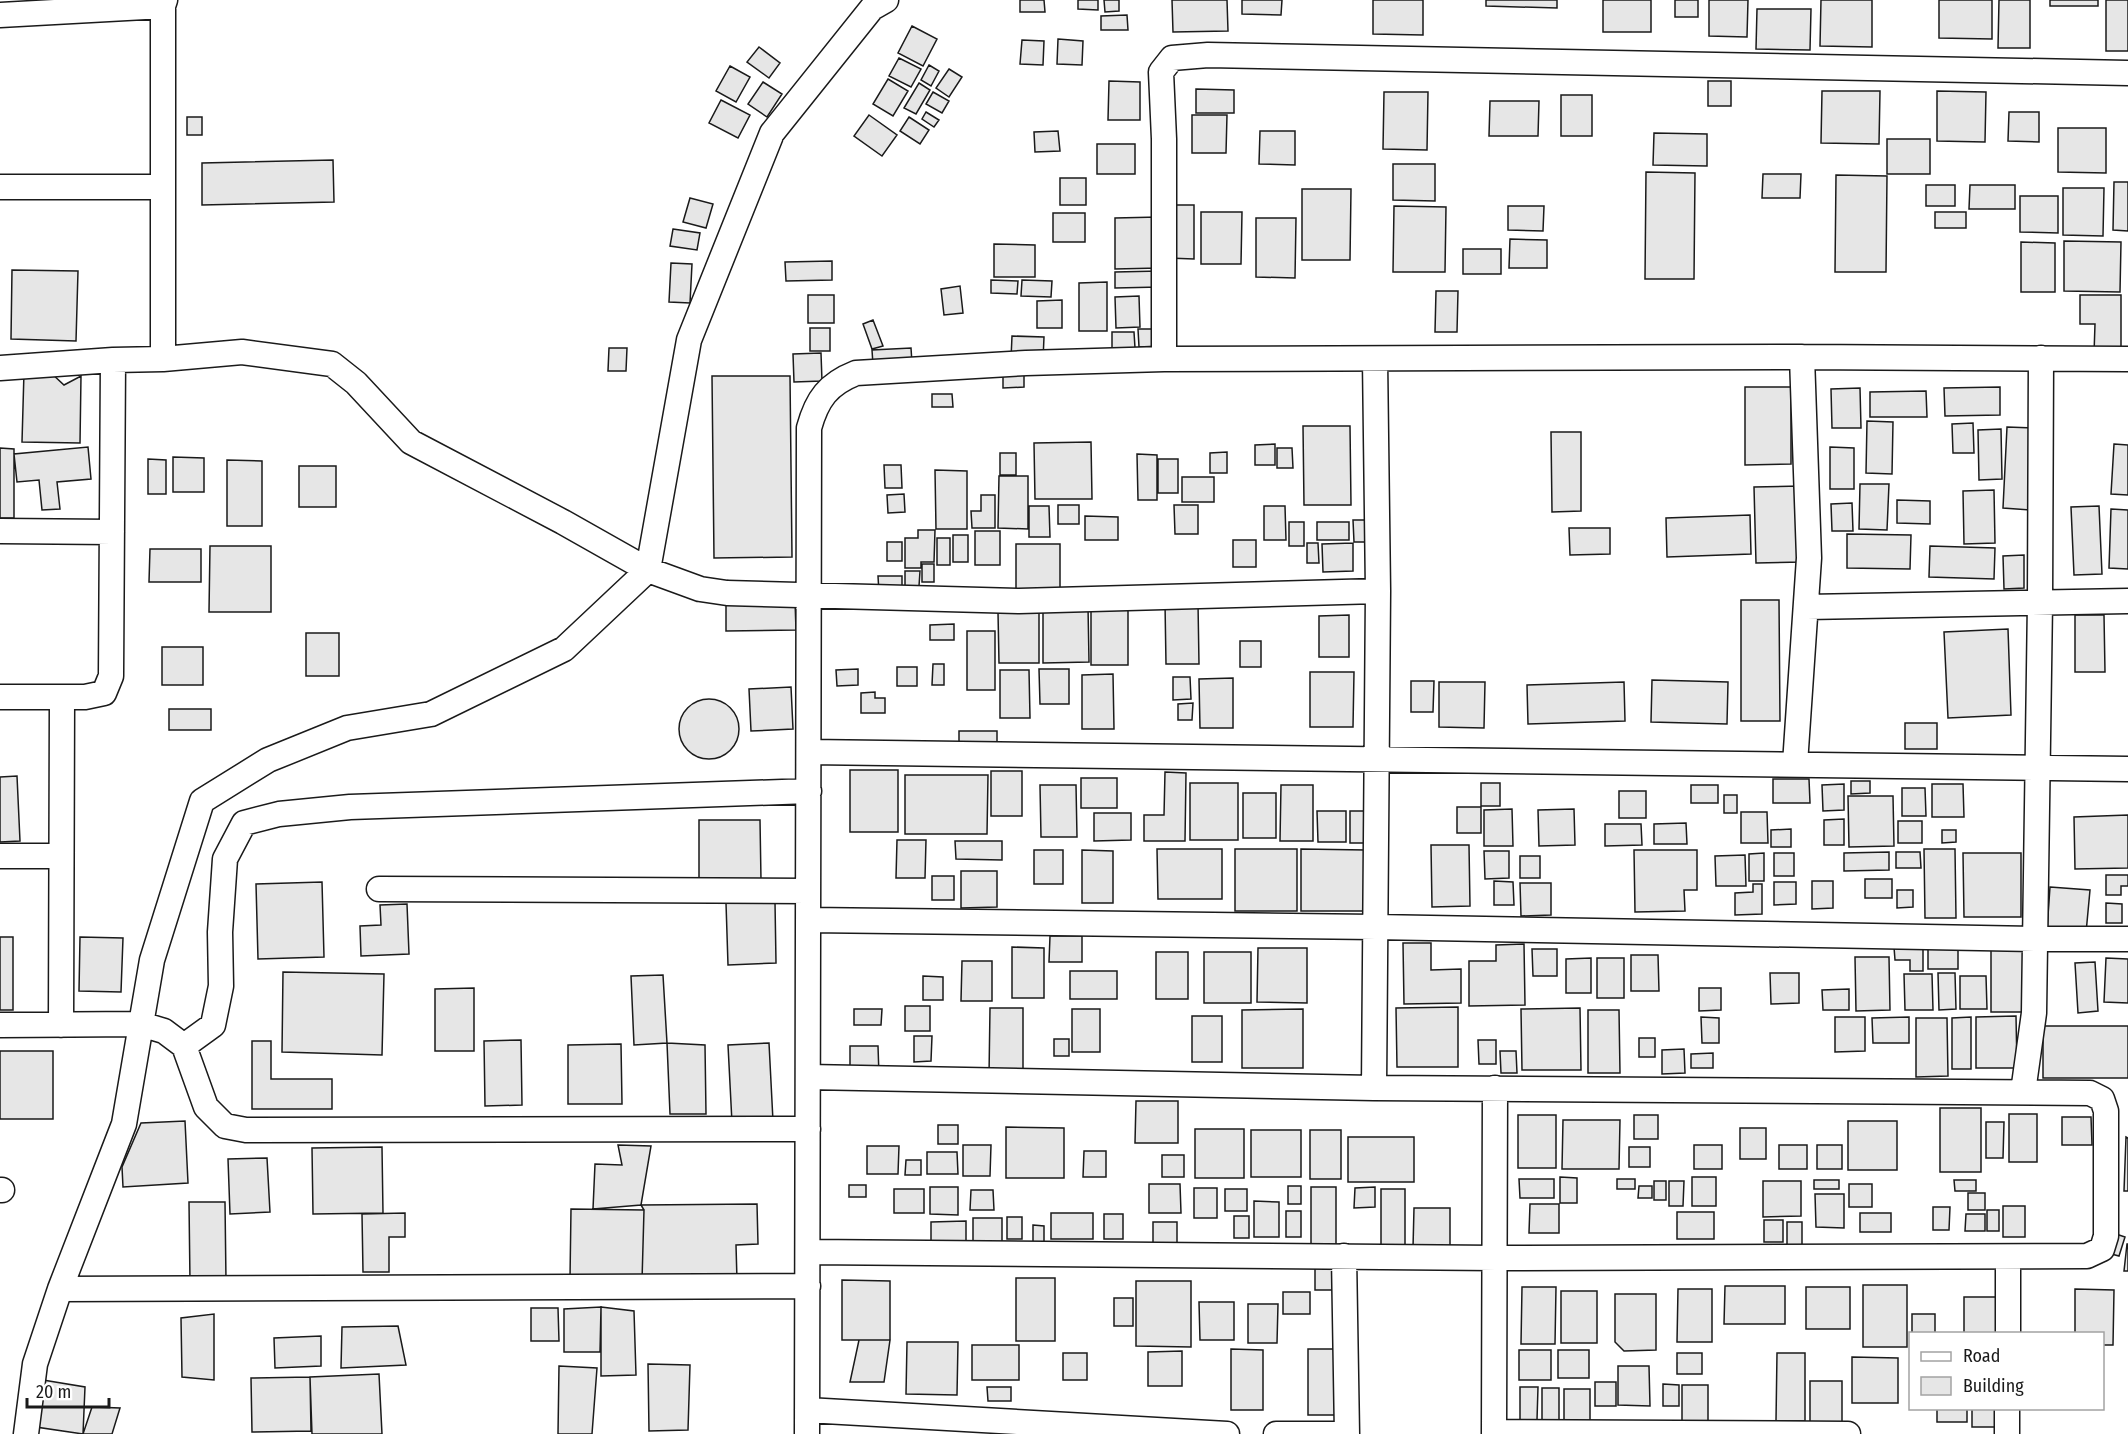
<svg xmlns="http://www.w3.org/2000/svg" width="2128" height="1434" viewBox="0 0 2128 1434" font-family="'Fira Sans Condensed',sans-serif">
	<rect width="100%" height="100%" fill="#fff"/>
	<path fill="#e6e6e6" stroke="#1a1a1a" stroke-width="1.5" d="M1020,0H1044L1045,12H1020Z
		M1078,0H1098V10L1078,9Z
		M1104,0H1119V11L1105,12Z
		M1172,0H1227L1228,31L1173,32Z
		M1242,0H1282L1281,15L1242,14Z
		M1373,0H1423V35L1373,34Z
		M1486,0H1557V8L1486,6Z
		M1603,0H1651V32H1603Z
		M1675,0H1698V17H1675Z
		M1709,0H1748L1747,37L1709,36Z
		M1821,0H1872V47L1820,46Z
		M1939,0H1992V39L1939,38Z
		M1999,0H2030V48H1998Z
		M2050,0H2098V6H2050Z
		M2106,0H2128V51H2106Z
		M1757,9H1811L1810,50L1756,49Z
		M1127,15L1128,30H1101V16Z
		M912,26L937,39L923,66L898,53Z
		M1058,39L1083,41L1082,65L1057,64Z
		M1022,40L1044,41L1043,65L1020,64Z
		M759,47L780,63L769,78L747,62Z
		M899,58L921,69L911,87L889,76Z
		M929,65L939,71L931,86L921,80Z
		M730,66L750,77L736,102L716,91Z
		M949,69L962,77L949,97L936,88Z
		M888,79L908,91L893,116L873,104Z
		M1109,81L1140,82V120H1108Z
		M1708,81H1731V106H1708Z
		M763,82L782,94L767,117L748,104Z
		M919,83L930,90L916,114L904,108Z
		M1196,89L1234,90V113H1196Z
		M1822,91H1880L1879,144L1821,143Z
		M1937,91L1986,92L1985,142L1937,141Z
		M933,92L949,101L942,113L926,104Z
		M1384,92H1428L1427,150L1383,149Z
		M1561,95H1592V136H1561Z
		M721,100L750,115L738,138L709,123Z
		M1490,101H1539L1538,136H1489Z
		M926,112L939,120L934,127L922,119Z
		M2009,112H2039V142L2008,141Z
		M869,115L897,135L882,156L854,136Z
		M1192,115H1227L1226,153H1192Z
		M187,117H202V135H187Z
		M909,117L929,130L920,144L900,131Z
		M2058,128H2106V173L2058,172Z
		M1058,131L1060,151L1035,152L1034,132Z
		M1260,131H1295V165L1259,164Z
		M1654,133L1707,134V166L1653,165Z
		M1887,139H1930V174H1887Z
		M1097,144H1135V174H1097Z
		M333,160L334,202L202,205V163Z
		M1393,164H1435V201L1393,200Z
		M1646,172L1695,173L1694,279H1645Z
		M1763,174H1801L1800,198H1762Z
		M1836,175L1887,176L1886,272H1835Z
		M1060,178H1086V205H1060Z
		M2114,182H2128V231L2113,230Z
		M1926,185H1955V206H1926Z
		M1970,185H2015V209H1969Z
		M2063,188H2104L2103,236L2063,235Z
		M1302,189H1351L1350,260H1302Z
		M2020,196H2058V233L2020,232Z
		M690,198L713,204L706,228L683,222Z
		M1168,205H1194V259L1168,258Z
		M1394,206L1446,207L1445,272H1393Z
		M1508,206H1544L1543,231L1508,230Z
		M1201,212H1242L1241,264H1201Z
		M1935,212H1966V228H1935Z
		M1053,213H1085V242H1053Z
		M1159,217V268L1115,269V218Z
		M1256,218H1296L1295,278L1256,277Z
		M673,229L700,233L697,250L670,246Z
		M1510,239L1547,240V268H1509Z
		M2064,241L2121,242L2120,292L2064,291Z
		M2021,242L2055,243V292H2021Z
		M994,244L1035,245V277H994Z
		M1463,249H1501V274H1463Z
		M832,261V280L786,281L785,262Z
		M671,263L692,264L690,303L669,302Z
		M12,270L78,271L76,341L11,339Z
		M1160,271V287L1115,288V272Z
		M991,280L1018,281L1017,294L991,293Z
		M1022,280L1052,281L1051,297L1021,296Z
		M1107,282V331H1079V283Z
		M960,286L963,313L944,315L941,289Z
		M1436,291H1458L1457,332H1435Z
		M808,295H834V323H808Z
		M2080,295H2121V354H2094L2095,324H2080Z
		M1139,296L1140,327L1116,328L1115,297Z
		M1062,300V328H1037V301Z
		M873,320L883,346L872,349L863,324Z
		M810,328H830V351H810Z
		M1138,329H1160V346L1139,347Z
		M1112,332H1134L1135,348H1112Z
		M1012,336L1044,337L1043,360L1011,359Z
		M609,348H627L626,371H608Z
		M911,348L912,363L873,365L872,350Z
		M821,353L822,381L794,382L793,354Z
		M1003,371H1024V387L1003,388Z
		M24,372H50L64,385L81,376L80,443L22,442Z
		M712,376H790L792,557L714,558Z
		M1745,387H1791V464L1745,465Z
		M2000,387V415L1945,416L1944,388Z
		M1860,388L1861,428H1832L1831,389Z
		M1926,391L1927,417H1870V392Z
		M932,394H952L953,407H932Z
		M1867,421L1893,422L1892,474L1866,473Z
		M1973,423L1974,453H1953L1952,424Z
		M1303,426H1350L1351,505H1304Z
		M2007,427L2034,428L2030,510L2003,508Z
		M2001,429L2002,479L1979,480L1978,430Z
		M1551,432H1581V511L1552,512Z
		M1091,442L1092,499H1035L1034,443Z
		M1275,444V465H1255V445Z
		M2114,444L2128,445V495L2111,494Z
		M88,447L91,479L57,482L60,509L42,510L39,480L17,482L14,454Z
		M1830,447L1854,448V489H1830Z
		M0,448L14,449V518H0Z
		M1277,448H1292L1293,468H1277Z
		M1227,452V473H1210V453Z
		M1000,453H1016V475H1000Z
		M1137,454L1157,455V500H1138Z
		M173,457L204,458V492H173Z
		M148,459L166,460V494H148Z
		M1158,459H1178V493H1158Z
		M227,460L262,461V526H227Z
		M884,465H901L902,488H885Z
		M299,466H336V507H299Z
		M935,470L967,471V529H936Z
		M999,476H1028V529L998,528Z
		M1182,477H1214V502H1182Z
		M1860,484H1889L1887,530L1859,529Z
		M1801,486L1803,562L1756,563L1754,487Z
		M1994,490L1995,543L1964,544L1963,491Z
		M904,494L905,512L888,513L887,495Z
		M981,495H995V528H972L971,511H981Z
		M1897,500L1930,501V524L1897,523Z
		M1852,503L1853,531H1832L1831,504Z
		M1058,505H1079V524H1058Z
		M1174,505H1198V534H1175Z
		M1029,506H1049L1050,537H1029Z
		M1264,506H1285L1286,540H1264Z
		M2099,506L2102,574L2074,575L2071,507Z
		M2111,509L2128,510V569L2109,568Z
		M1750,515L1751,554L1667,557L1666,518Z
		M1085,516L1118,517V540H1085Z
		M1353,520H1371L1372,542H1354Z
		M1289,522H1304V546H1289Z
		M1317,522H1349V540H1317Z
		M1569,528H1610V554L1570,555Z
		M918,530H935L934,562H921V568H905V538H918Z
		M975,531H1000V565H975Z
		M1847,534L1911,535L1910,569L1847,568Z
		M953,535H968V562H953Z
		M937,538H950V565H937Z
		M1233,540H1256V567H1233Z
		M887,542H902V561H887Z
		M1307,543H1318L1319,563H1307Z
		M1353,543V571L1323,572L1322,544Z
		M1016,544H1060V594H1016Z
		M210,546H271V612H209Z
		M1930,546L1995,548L1994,579L1929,577Z
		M150,549H201V582H149Z
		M2024,555V588L2004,589L2003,556Z
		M922,564H934V582H922Z
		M905,571H920L919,586H905Z
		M878,576H902V592L879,593Z
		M1741,600H1779L1780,721H1741Z
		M795,601L796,630L726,631V602Z
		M1165,603H1198L1199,664H1166Z
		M1043,606H1088L1089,662L1043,663Z
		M1091,610H1128V665H1091Z
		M998,612H1039V663H999Z
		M1349,615V657H1319V616Z
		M2075,615H2104L2105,672H2075Z
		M954,624V640H930V625Z
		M2008,629L2011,715L1948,718L1944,632Z
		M967,631H995V690H967Z
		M306,633H339V676H306Z
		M1240,641H1261V667H1240Z
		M162,647H203V685H162Z
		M933,664H944V685H932Z
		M897,667H917V686H897Z
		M858,669V685L837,686L836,670Z
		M1039,669H1069V704H1040Z
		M1000,670H1029L1030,718H1000Z
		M1310,672H1354L1353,727H1310Z
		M1113,674L1114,729H1082V675Z
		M1173,677H1190L1191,699L1173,700Z
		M1233,678V728H1200L1199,679Z
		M1652,680L1728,682L1727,724L1651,722Z
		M1411,681H1434L1433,712H1411Z
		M1439,682H1485L1484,728L1439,727Z
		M1624,682L1625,721L1528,724L1527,685Z
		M791,687L793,729L751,731L749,689Z
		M875,692V698H885V713H861V693Z
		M679 729a30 30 0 1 1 60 0a30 30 0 1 1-60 0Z
		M1193,703L1192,720H1178V704Z
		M169,709H211V730H169Z
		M1905,723H1937V749H1905Z
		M959,731H997V748L959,749Z
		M850,770H898V832H850Z
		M991,771H1022V816H991Z
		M1165,772L1186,773L1185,841H1144V815H1164Z
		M905,775H988L987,834H905Z
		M17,776L20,841L0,842V777Z
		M1081,778H1117V808H1081Z
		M1773,779H1809L1810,803H1773Z
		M1851,781H1870V793L1851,794Z
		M1190,783H1238V840H1190Z
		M1481,783H1500V806H1481Z
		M1844,784V810L1823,811L1822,785Z
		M1932,784H1963L1964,817H1932Z
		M1040,785H1076L1077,837H1041Z
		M1281,785H1313V841H1280Z
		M1691,785H1718V803H1691Z
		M1902,788H1925L1926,816H1902Z
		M1619,791H1646V818H1619Z
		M1243,793H1276V838H1243Z
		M1724,795H1737V813H1724Z
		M1848,796H1893L1894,846L1849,847Z
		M1457,807H1481V833H1457Z
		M1512,809L1513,846H1484V810Z
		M1574,809L1575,845L1539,846L1538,810Z
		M1317,811H1346V842H1318Z
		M1350,811H1370V843H1350Z
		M1741,812H1767L1768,843H1741Z
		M1094,813H1131V840L1094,841Z
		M2128,815V868L2075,869L2074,817Z
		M1844,819V845H1824V820Z
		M699,820H760L761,880H699Z
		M1898,821H1922V843H1898Z
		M1686,823L1687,844H1654V824Z
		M1605,824H1641L1642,845L1605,846Z
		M1791,829V847H1771V830Z
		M1942,830H1956V842L1942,843Z
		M897,840H926L925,878H896Z
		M955,841H1002V860L956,859Z
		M1431,845H1469L1470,906L1432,907Z
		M1157,849H1222V899H1158Z
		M1235,849H1297V911H1235Z
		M1301,849L1366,850V911H1301Z
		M1924,849H1955L1956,918H1925Z
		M1034,850H1063V884H1034Z
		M1082,850L1113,851V903H1082Z
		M1634,850H1697V890H1684L1685,911L1635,912Z
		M1484,851H1509V878L1485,879Z
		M1889,852V870L1844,871V853Z
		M1896,852H1920L1921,868H1896Z
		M1764,853V881H1749V854Z
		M1774,853H1794V876H1774Z
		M1963,853H2021V917H1964Z
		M1745,855L1746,886H1716L1715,856Z
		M1520,856H1540V878H1520Z
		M961,871H997V907L961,908Z
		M2106,875H2128V886H2121V895H2106Z
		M932,876H954V900H932Z
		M1865,879H1892V898H1865Z
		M1494,881L1513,882L1514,905H1494Z
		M1812,881H1833V908L1812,909Z
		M322,882L324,957L258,959L256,884Z
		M1774,882H1796V904L1774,905Z
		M1520,883H1551V915L1521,916Z
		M1753,884H1762V914L1735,915V893L1753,892Z
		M2050,887L2090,890L2086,933L2047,930Z
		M1897,890H1913V907L1897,908Z
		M775,902L776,963L728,965L726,903Z
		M2106,903L2122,904V923H2106Z
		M407,904L409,954L361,956L360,926L381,925L380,905Z
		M1050,936H1082V962H1049Z
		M0,937H13V1010H0Z
		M80,937L123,938L121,992L79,991Z
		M1403,943H1431V970L1461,969V1003L1404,1004Z
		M1524,944L1525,1005L1469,1006V961H1496V945Z
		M1012,947L1044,948V998H1012Z
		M1894,947H1923V971H1910V960H1895Z
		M1958,947V969H1928V948Z
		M1258,948H1307V1003L1257,1002Z
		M1532,949H1557V976H1533Z
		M1991,950H2028L2029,1012H1991Z
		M1156,952H1188V999H1156Z
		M1204,952H1251V1003H1204Z
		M1631,955H1658L1659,991H1631Z
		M1855,957H1889L1890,1010L1856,1011Z
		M1591,958V993H1566V959Z
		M1597,958H1624V998H1597Z
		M2106,958L2128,959V1003L2104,1002Z
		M962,961H992V1001H961Z
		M2095,962L2098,1011L2078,1013L2075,963Z
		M1070,971H1117V999H1070Z
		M283,972L384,974L382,1055L282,1052Z
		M1770,973H1799V1003L1771,1004Z
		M1938,973H1955L1956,1009L1939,1010Z
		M1904,974H1932L1933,1010H1905Z
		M663,975L667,1043L634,1045L631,976Z
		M923,976L943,977V1000H923Z
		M1960,976H1986L1987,1009H1960Z
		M474,988V1051H435V989Z
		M1699,988H1721V1010L1699,1011Z
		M1849,989V1010H1823L1822,990Z
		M905,1006H930V1031H905Z
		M1458,1007V1067H1397L1396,1008Z
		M990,1008H1023V1076H989Z
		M1580,1008L1581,1070H1522L1521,1009Z
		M854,1009H882L881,1025H854Z
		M1072,1009H1100V1052H1072Z
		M1303,1009V1068H1242V1010Z
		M1588,1010H1619L1620,1073H1588Z
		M1192,1016H1222V1062H1192Z
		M2016,1016L2017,1068H1976V1017Z
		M1701,1017L1719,1018V1043H1702Z
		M1835,1017H1865V1051L1835,1052Z
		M1909,1017V1043H1873L1872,1018Z
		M1971,1017V1069H1952V1018Z
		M1916,1018H1947L1948,1076L1916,1077Z
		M2043,1026H2128V1078H2043Z
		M914,1036H932L931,1061L914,1062Z
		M1639,1038H1655V1057H1639Z
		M1054,1039H1069V1056H1054Z
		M521,1040L522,1105L485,1106L484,1041Z
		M1478,1040H1496V1064H1479Z
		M252,1041H271V1079H332V1109H252Z
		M667,1043L705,1045L706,1114H670Z
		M769,1043L773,1121L732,1123L728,1045Z
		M621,1044L622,1104H568V1045Z
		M850,1046H878L879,1076H850Z
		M1684,1049L1685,1073L1662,1074V1050Z
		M0,1051H53V1119H0Z
		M1500,1051H1516L1517,1073H1501Z
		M1713,1053V1068H1691V1054Z
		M1136,1101H1178V1143H1135Z
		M1940,1108H1981V1172H1940Z
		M2009,1114H2037V1162H2009Z
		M1518,1115H1556V1168H1518Z
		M1634,1115H1658V1139H1634Z
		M2062,1117H2091L2092,1145H2062Z
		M1563,1120H1620L1619,1169H1562Z
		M185,1121L188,1183L123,1187L122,1167L141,1123Z
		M1848,1121H1897V1170H1848Z
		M1986,1122H2004L2003,1158H1986Z
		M938,1125H958V1144H938Z
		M1006,1127L1064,1128V1178H1006Z
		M1740,1128H1766V1159H1740Z
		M1195,1129H1244V1178H1195Z
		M1251,1130H1301V1177H1251Z
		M1310,1130H1341V1179H1310Z
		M1348,1137H1414V1182H1348Z
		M2126,1137L2128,1138V1191H2124Z
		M618,1145L651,1146L641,1205L593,1209L595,1164L622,1165Z
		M963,1145H991L990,1176H963Z
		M1694,1145H1722V1169H1694Z
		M1779,1145H1807V1169H1779Z
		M1817,1145H1842V1169H1817Z
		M867,1146H899L898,1174H867Z
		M382,1147L383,1213L313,1214L312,1148Z
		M1629,1147H1650V1167H1629Z
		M1084,1151H1106V1177H1083Z
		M927,1152H957L958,1174H927Z
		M1162,1155H1184V1177H1162Z
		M267,1158L270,1212L230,1214L228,1159Z
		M906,1160H921V1175H905Z
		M1560,1177L1577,1178V1203H1560Z
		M1692,1177H1716V1206H1692Z
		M1519,1179H1554V1198H1520Z
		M1617,1179H1635V1189H1617Z
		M1814,1180H1839V1189H1814Z
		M1954,1180H1976V1191H1955Z
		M1654,1181H1666V1200H1654Z
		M1669,1181H1684L1683,1206H1669Z
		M1763,1181H1801V1216L1763,1217Z
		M1149,1184H1180L1181,1213H1149Z
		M1849,1184H1872V1207H1849Z
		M849,1185H866V1197H849Z
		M1288,1186H1301V1204H1288Z
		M1639,1186H1652V1198H1638Z
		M930,1187H958V1215L930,1214Z
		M1311,1187H1336V1246H1311Z
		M1375,1187V1207L1354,1208L1355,1188Z
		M1194,1188H1217V1218H1194Z
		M894,1189H924V1213H894Z
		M1225,1189H1247V1211H1225Z
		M1381,1189H1405V1245H1381Z
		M971,1190H993L994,1210H970Z
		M1968,1193H1985V1210H1968Z
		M1815,1194H1844V1228L1816,1227Z
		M1254,1201L1279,1202V1237H1254Z
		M189,1202H225L226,1281L190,1282Z
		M757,1204L758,1244L736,1245L737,1280L642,1281L644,1210L641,1205Z
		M1530,1204H1559V1233H1529Z
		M2003,1206H2025V1237H2003Z
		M1933,1207H1950L1949,1230H1933Z
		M1414,1208H1450V1248H1413Z
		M571,1209L644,1210L642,1281L570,1279Z
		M1987,1210H1999V1231H1987Z
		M1286,1211H1301V1237H1286Z
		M1677,1212H1714V1239H1677Z
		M405,1213V1237H389V1272H363L362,1214Z
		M1051,1213H1093V1239H1051Z
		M1860,1213H1891V1232H1860Z
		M1104,1214H1123V1239H1104Z
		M1966,1214H1985V1231H1965Z
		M1234,1216H1249V1238H1234Z
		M1007,1217H1022V1239H1007Z
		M973,1218H1002V1245H973Z
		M1764,1220H1783V1242H1764Z
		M966,1221V1246H931V1222Z
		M1153,1222H1177V1247H1153Z
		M1787,1222H1802V1246L1787,1245Z
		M1033,1225L1044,1226V1244H1033Z
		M2110,1232L2125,1237L2119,1256L2104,1252Z
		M2127,1244H2128V1271H2124Z
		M1315,1263H1342V1290H1315Z
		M1016,1278H1055V1341H1016Z
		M842,1280L890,1281V1340H842Z
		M1136,1281H1191V1347L1136,1346Z
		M1863,1285H1907V1347H1863Z
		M1725,1286H1785V1324H1724Z
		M1522,1287H1556L1555,1344H1521Z
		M1806,1287H1850V1329H1806Z
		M1678,1289H1712V1342H1677Z
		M2075,1289L2114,1290L2113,1345H2102V1334H2075Z
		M1561,1291H1597V1343H1561Z
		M1283,1292H1310V1314H1283Z
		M1615,1294H1656V1350L1624,1351L1615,1342Z
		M1964,1297H2003V1334H1964Z
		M1114,1298H1133V1326H1114Z
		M1199,1302H1234V1340H1200Z
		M1248,1304H1278L1277,1343H1248Z
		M601,1307L600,1352H564V1309Z
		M601,1307L634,1311L636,1375L601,1376Z
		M531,1308H558L559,1341H531Z
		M214,1314V1380L182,1377L181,1318Z
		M1912,1314H1935V1334H1912Z
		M398,1326L406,1365L341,1368L342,1327Z
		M321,1336V1366L275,1368L274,1338Z
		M859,1340H890L884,1382H850Z
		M907,1342H958L957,1395L906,1394Z
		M972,1345H1019V1380H972Z
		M1231,1349L1263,1350V1410H1231Z
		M1308,1349H1344V1415H1308Z
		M1519,1350H1551V1380H1519Z
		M1558,1350H1589V1378H1558Z
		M1182,1351V1386H1148V1352Z
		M1063,1353H1087V1380H1063Z
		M1677,1353H1702V1374H1677Z
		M1777,1353H1805V1421H1776Z
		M1852,1357L1898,1358V1403H1852Z
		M648,1364L690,1365L688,1430L649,1431Z
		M559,1366L597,1368L592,1434H558Z
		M1618,1366H1649L1650,1406L1618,1405Z
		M379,1374L382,1434H312L310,1377Z
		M310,1377L311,1431L252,1432L251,1378Z
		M43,1380L85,1387L83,1434L36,1427Z
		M1810,1381H1842V1426L1810,1427Z
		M1595,1382H1616V1406H1595Z
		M1663,1384L1679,1385V1406H1663Z
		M1682,1385H1708V1421H1682Z
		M987,1387H1011V1401H988Z
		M1520,1387H1538L1537,1420L1520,1421Z
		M1542,1388H1559V1424H1542Z
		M1564,1389H1590V1422H1564Z
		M92,1407L120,1408L112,1434H83Z
		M1937,1408H1967V1422H1937Z
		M1972,1408H1999V1427H1972Z"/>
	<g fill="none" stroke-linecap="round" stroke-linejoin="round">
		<g stroke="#1a1a1a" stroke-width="27">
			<path id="minor" d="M0,15L163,6
				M0,187H163
				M163,359V6L165,0
				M1164,359V139L1161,72L1172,58L1208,55L2128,73
				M0,368L113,360L163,359L242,352L332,364L356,383L411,442L563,522L648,570L700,589L727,593L1019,601L1378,591
				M0,531L112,532
				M1807,607L2128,601
				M0,697H85L104,693L111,676L113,360
				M809,752L2128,769
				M1795,764L1809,558L1802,357
				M0,856H61
				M379,889L808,891
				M809,920L1375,927L2034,939H2128
				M0,1025L141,1024L164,1031L184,1046L206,1107L225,1126L246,1130L808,1129
				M61,1025L62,698
				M184,1046L213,1025L221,986L220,932L225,859L244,823L279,814L350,807L809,791
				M1374,1088L1378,591L1375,359
				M2023,1092L2034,1013L2040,602L2041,358
				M0,1190H2
				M808,1252L1495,1258L2087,1256L2102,1249L2106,1236V1111L2102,1099L2090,1093L1374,1088L808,1077
				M1344,1256L1347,1434
				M60,1289L808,1286
				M2008,1334V1257
				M807,1410L1227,1434
				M1494,1432L1848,1434
				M26,1434L35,1364L60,1289L124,1124L152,960L202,801L268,760L347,728L431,714L564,649L648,570L689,340L772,133L872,8L886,0
				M807,1434L809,428C817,399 828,384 856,373L1026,363L1164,359L1802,357L2128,359
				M1276,1434H1340
				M1494,1434L1495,1088
				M2007,1434V1408"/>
		</g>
		<use href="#minor" stroke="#fff" stroke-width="24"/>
	</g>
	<rect x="1909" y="1332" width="195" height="78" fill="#ffffff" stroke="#a3a3a3" stroke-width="1.5"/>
	<rect x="1921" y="1352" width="30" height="9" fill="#ffffff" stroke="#a3a3a3" stroke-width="1.5"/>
	<text x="1963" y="1362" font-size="18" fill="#1a1a1a">Road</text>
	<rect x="1921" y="1377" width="30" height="18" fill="#e6e6e6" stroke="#a3a3a3" stroke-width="1.5"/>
	<text x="1963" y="1392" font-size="18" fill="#1a1a1a">Building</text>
	<path d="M27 1398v9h82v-9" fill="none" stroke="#1a1a1a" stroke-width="3"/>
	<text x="36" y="1398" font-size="18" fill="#1a1a1a" stroke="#ffffff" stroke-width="4.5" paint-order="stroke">20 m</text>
</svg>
